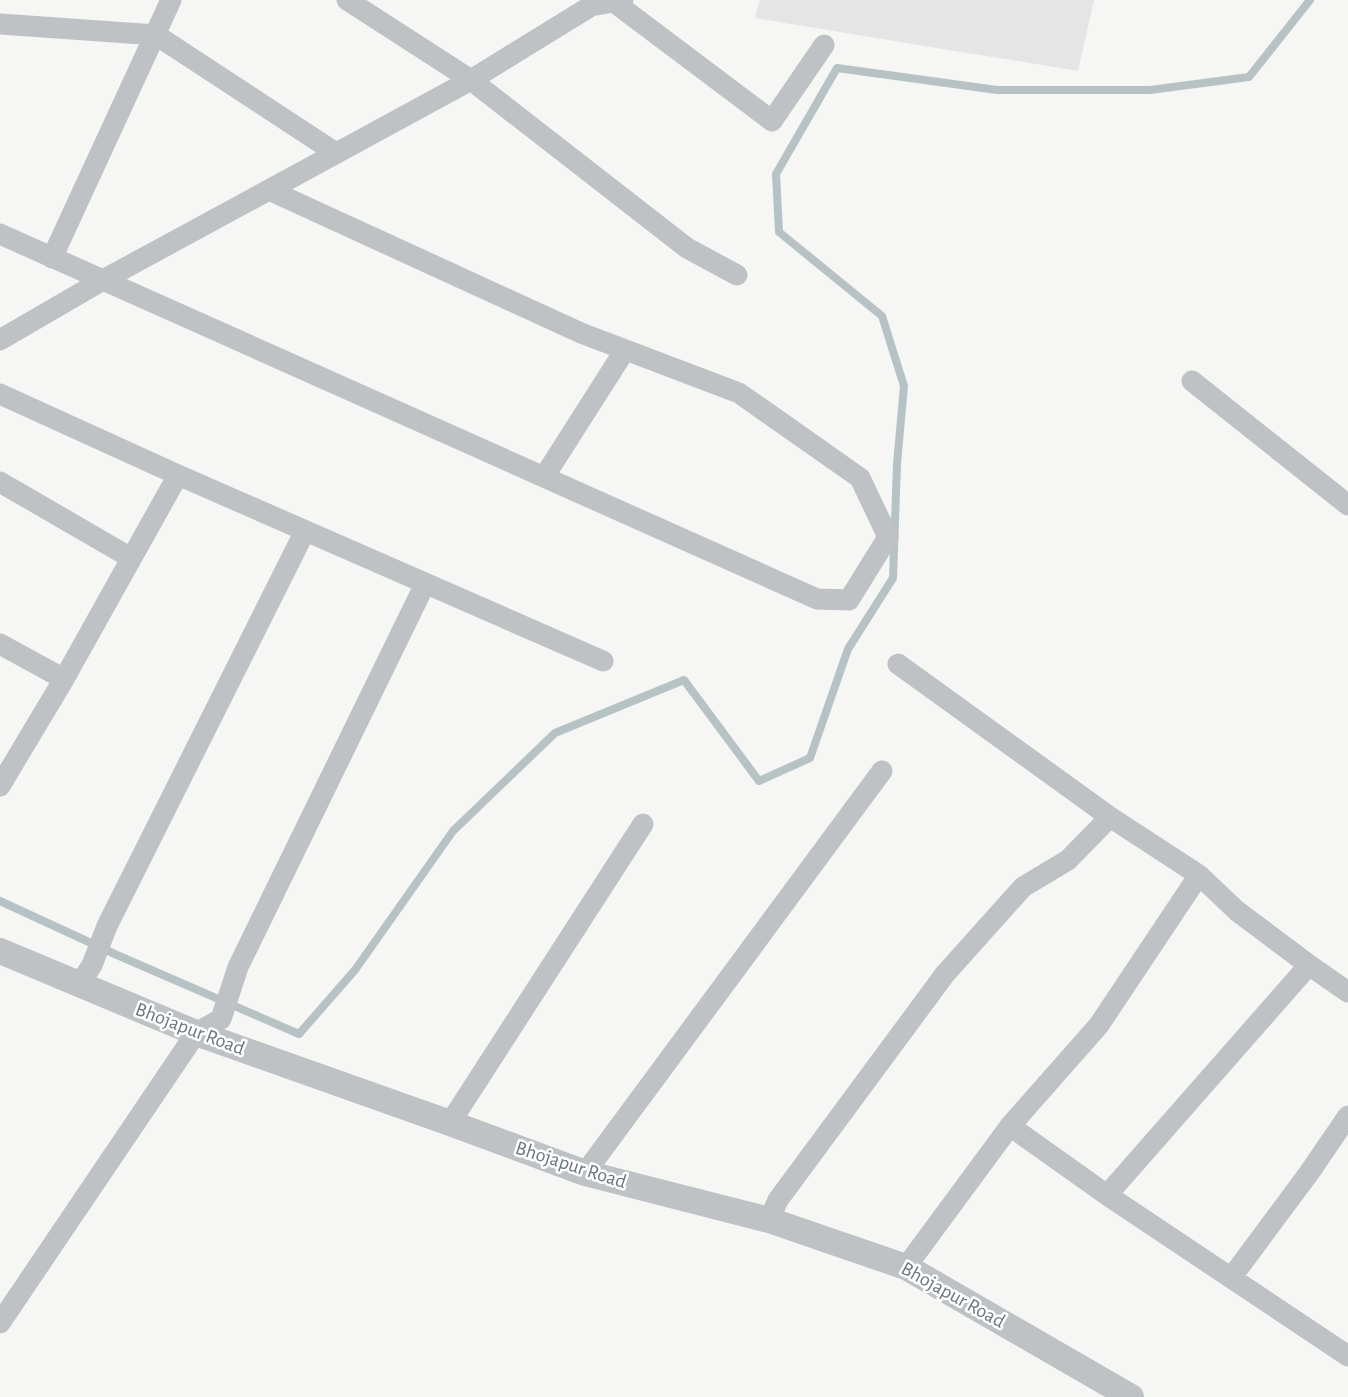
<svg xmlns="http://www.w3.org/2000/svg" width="1348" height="1397" viewBox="0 0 1348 1397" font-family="'Alegreya Sans',sans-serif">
	<rect width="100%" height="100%" fill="#f6f6f4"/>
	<path fill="#e4e5e4" d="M760,0H1094L1078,71L755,18Z"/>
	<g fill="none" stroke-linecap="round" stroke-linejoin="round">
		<path stroke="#b7c2c5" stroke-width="8" d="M0,901L117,955L299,1034L355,970L453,831L555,733L684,680L759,781L810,758L848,649L893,578L897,464L904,386L882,316L779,232L776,174L837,68L997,90H1150L1249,77L1310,0"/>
		<path stroke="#bec2c5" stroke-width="21" d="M347,0L471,80L687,248L737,275
			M614,2L772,121L824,45
			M0,24L156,35L336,153
			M0,234L817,599L849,600L888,537L860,478L739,393L581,333L269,190
			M52,258L171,0
			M0,340L103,280L471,80L591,6L623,0
			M1192,381L1348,505
			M0,394L178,475L603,661
			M544,477L625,350
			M0,482L131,558
			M0,644L64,679
			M898,664L1110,817
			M0,786L64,679L178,475
			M1199,875L1237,911L1309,965
			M79,985L92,965L107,926L305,531
			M450,1123L643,824
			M1010,1126L1107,1195L1309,965L1348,992
			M585,1173L882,771
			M1107,1195L1348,1356
			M769,1220L778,1200L945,974L1023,887L1068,860L1110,817L1199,875L1099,1025L1010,1126L906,1267
			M1231,1278L1309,1173L1348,1116
			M0,1323L196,1033L221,1019L238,967L425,584"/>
		<path stroke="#bec2c5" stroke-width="26" d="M0,951L196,1033L450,1123L585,1173L769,1220L906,1267L1131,1397"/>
	</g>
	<g text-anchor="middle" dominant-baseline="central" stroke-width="5" stroke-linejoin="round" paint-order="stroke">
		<g font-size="20" fill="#697781" stroke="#fff">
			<text transform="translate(190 1029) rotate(21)">Bhojapur Road</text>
			<text transform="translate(571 1165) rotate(18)">Bhojapur Road</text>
			<text transform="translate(953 1295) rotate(29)">Bhojapur Road</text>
		</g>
	</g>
</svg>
